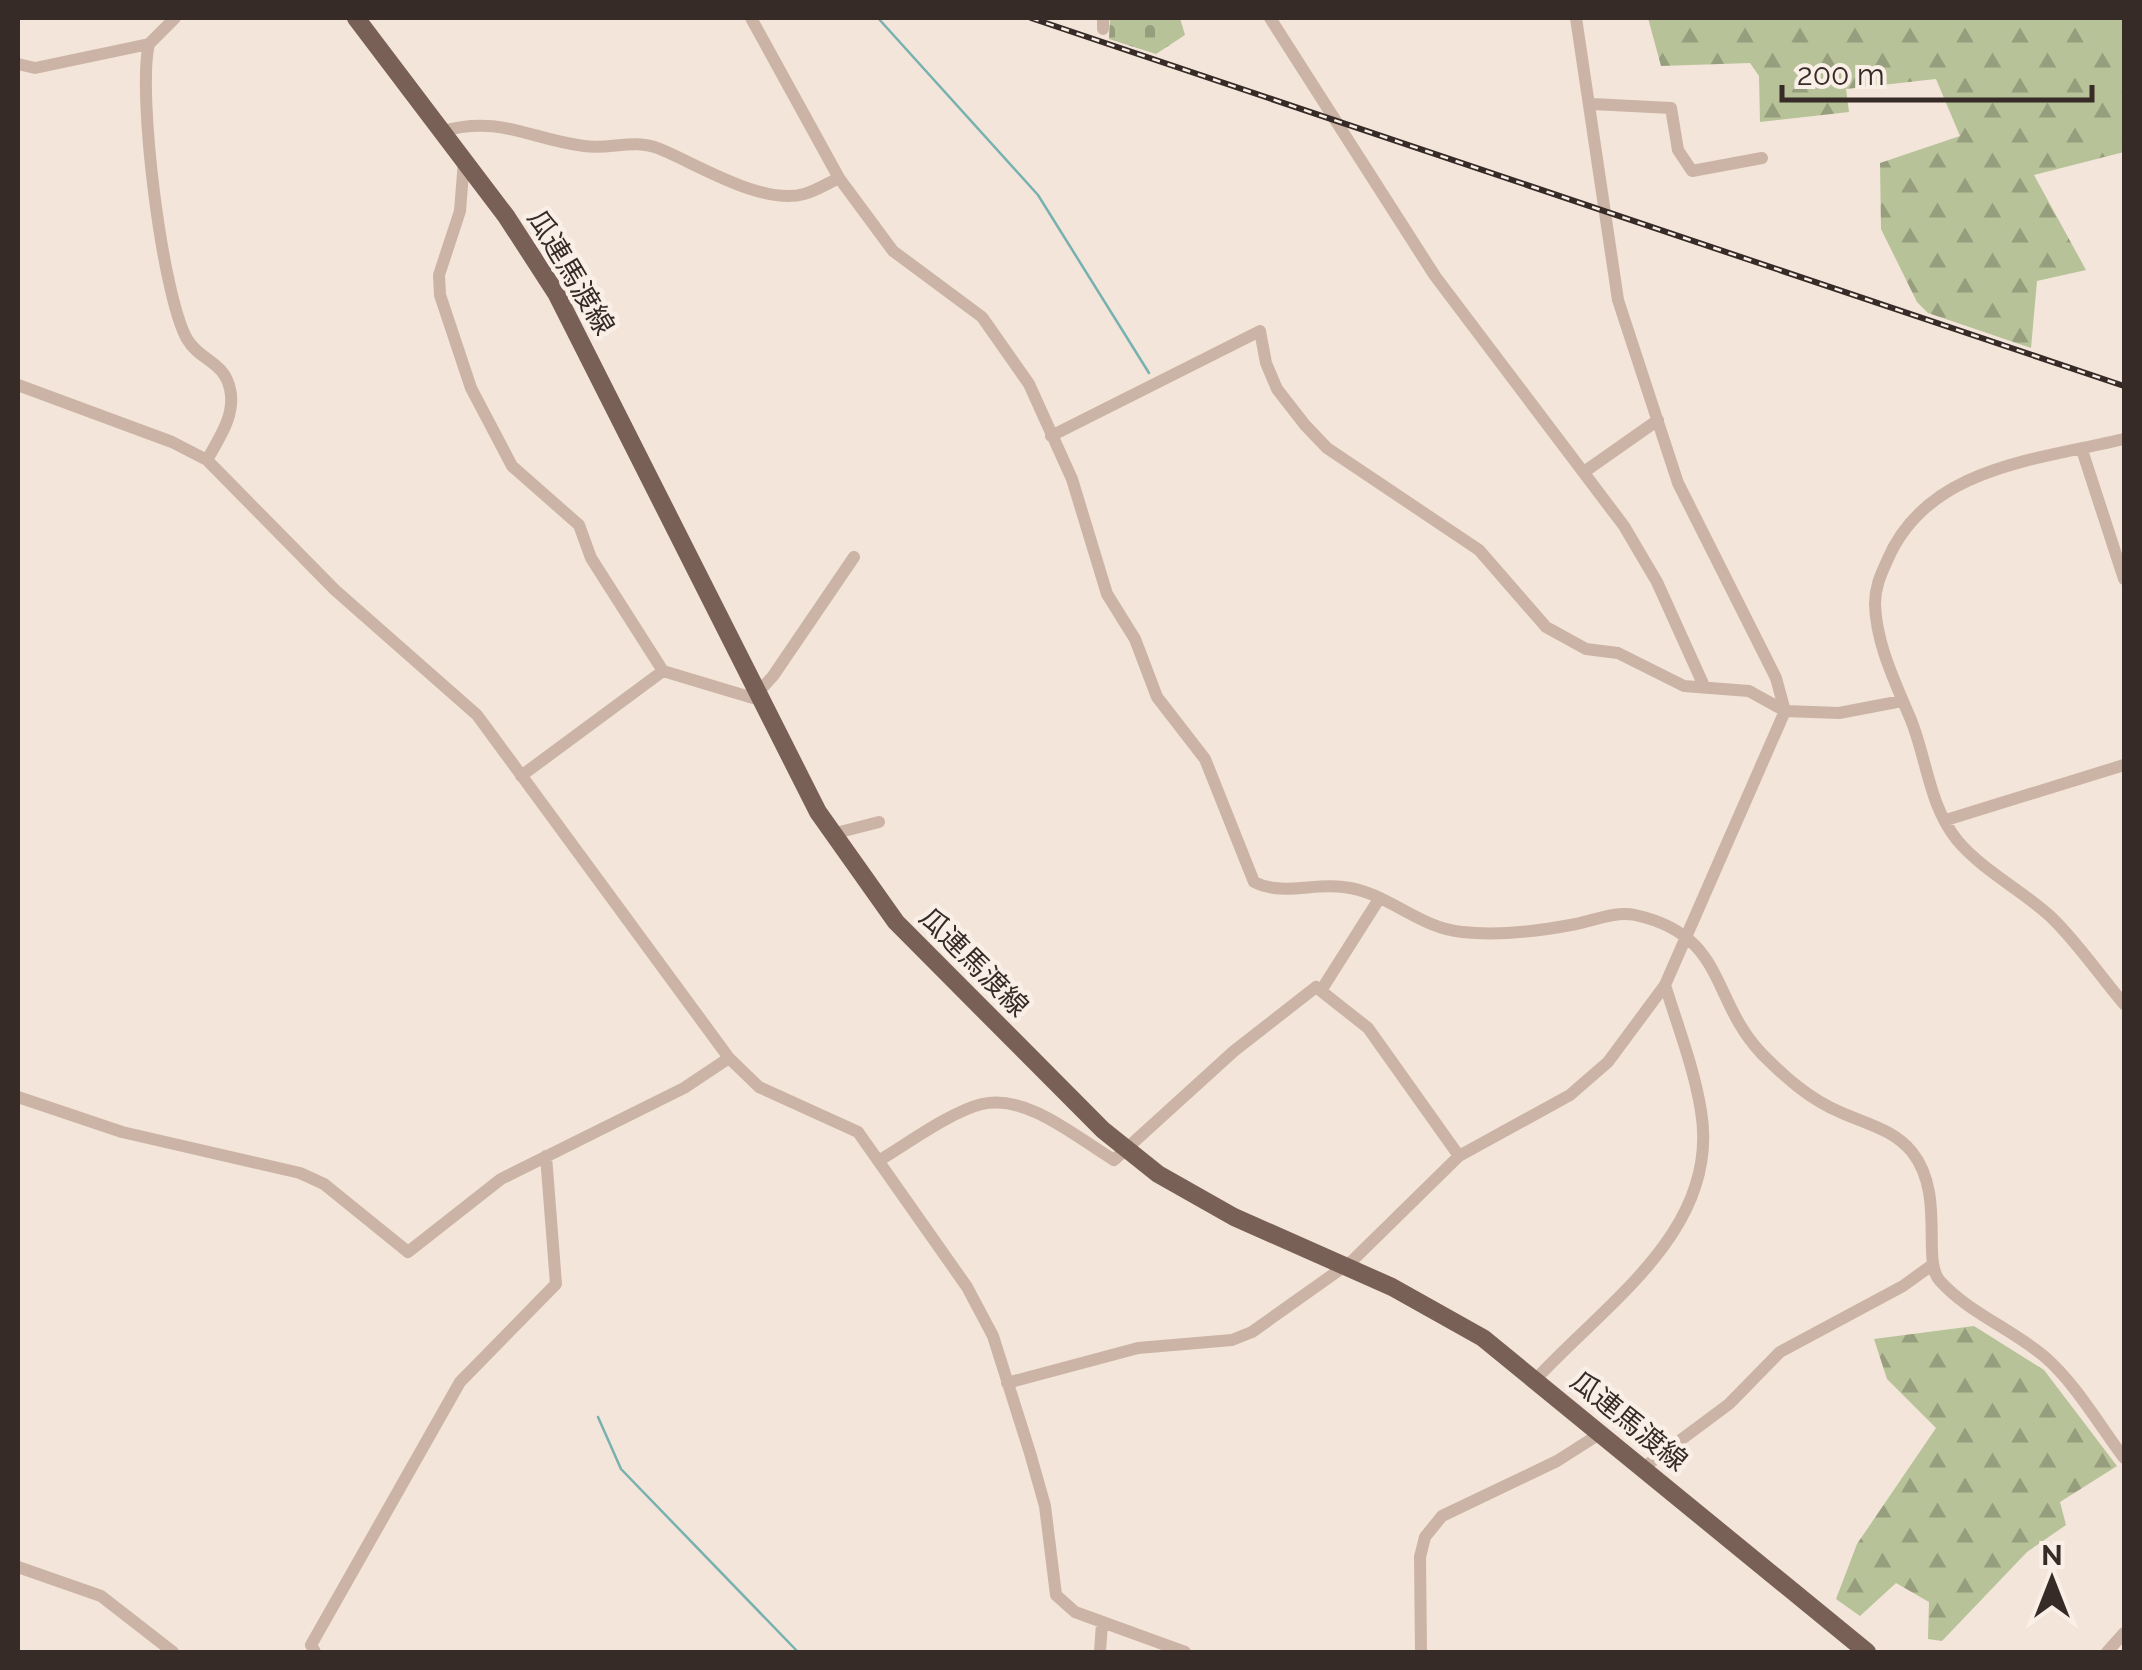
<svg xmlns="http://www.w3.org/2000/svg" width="2142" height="1670" viewBox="0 0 2142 1670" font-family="Raleway,'Noto Sans JP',sans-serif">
	<defs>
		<pattern id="forest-firs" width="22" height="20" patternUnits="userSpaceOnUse" patternTransform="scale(2.5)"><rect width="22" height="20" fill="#b7c299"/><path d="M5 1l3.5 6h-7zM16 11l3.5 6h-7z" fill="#969e7d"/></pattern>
		<pattern id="cemetery-stones" width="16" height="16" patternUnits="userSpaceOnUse" patternTransform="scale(2.5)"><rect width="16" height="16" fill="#b7c299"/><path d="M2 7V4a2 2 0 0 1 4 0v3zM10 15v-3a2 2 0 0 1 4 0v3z" fill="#969e7d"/></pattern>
	</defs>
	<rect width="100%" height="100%" fill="#f3e5d9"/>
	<path fill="url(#forest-firs)" d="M1648,18H2124V152L2034,175L2086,270L2037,281L2031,348L1928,313L1917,302L1881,229L1880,163L1960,136L1936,79L1846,89L1849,112L1760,122L1759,76L1750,63L1661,66Z
		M1974,1326L2044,1370L2117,1466L2060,1502L2066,1525L2027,1552L1942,1641L1928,1639L1929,1602L1896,1583L1860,1616L1836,1599L1857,1544L1936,1428L1887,1379L1874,1339Z"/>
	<path fill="url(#cemetery-stones)" d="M1110,18H1180L1185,35L1156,54L1109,39Z"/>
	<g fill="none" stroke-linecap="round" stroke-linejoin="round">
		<path stroke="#77b1b0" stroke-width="2.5" d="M878,18L1038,195L1149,373
			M598,1417L621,1469L798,1652"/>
		<path stroke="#cbb4a5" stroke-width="12" d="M751,18L839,178L893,251L982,317L1029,384L1072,479L1107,594L1135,639L1157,697L1205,759L1254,882C1282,896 1313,883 1343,887C1386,891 1418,928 1462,932C1498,936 1540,931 1576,924C1595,920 1616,911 1635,915C1727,935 1710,1000 1762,1054C1785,1077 1809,1099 1840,1112C1866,1124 1893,1129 1912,1152C1946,1195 1921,1260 1940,1281C1969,1313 2012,1329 2045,1357C2075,1383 2100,1426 2124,1458
			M1270,18L1435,276L1624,526L1657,582L1704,686
			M1103,29V18
			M149,44C137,92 162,295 187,339C200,361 224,361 230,389C236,415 219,438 207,460
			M18,64L35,68L149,44L175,18
			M1592,104L1671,108L1678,150L1692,171L1762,158
			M442,131C501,115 529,139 584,146C611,150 633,138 660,149C697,164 763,206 804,194C816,191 828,183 839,178
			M464,161L460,211L439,275L440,295L471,388L512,466L579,525L591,558L663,671L753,698L773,676L854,557
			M18,385L172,442L207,460L335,590L477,715L729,1058L759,1087L858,1132L967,1287L993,1336L1030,1453L1045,1506L1056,1595L1075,1612L1185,1652
			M1051,436L1260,331L1266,363L1277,389L1305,425L1327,448L1479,550L1546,627L1586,649L1618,653L1684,686L1749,691L1785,711L1839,713L1902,701
			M2124,439C2036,460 1926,467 1887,561C1880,576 1875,588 1875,604C1876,644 1896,684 1911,720C1927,760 1929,805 1957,840C1983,871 2022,890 2051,917C2078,943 2100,976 2124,1004
			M2082,450L2124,579
			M1584,472L1658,420
			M521,776L663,671
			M1946,820L2124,765
			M832,834L879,822
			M1322,989L1379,899
			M18,1097L122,1132L300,1173L324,1184L408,1252L501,1179L684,1088L729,1058
			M880,1160C907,1144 952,1111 982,1104C1028,1094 1077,1138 1114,1160L1234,1051L1316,987L1368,1028L1459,1156
			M1536,1379C1606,1303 1721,1229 1701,1111C1694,1068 1678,1027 1665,985
			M1007,1383L1138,1348L1232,1340L1252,1332L1352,1261L1459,1156L1570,1095L1608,1062L1665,985L1785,711L1776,678L1678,483L1618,300L1576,18
			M1643,1468L1729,1404L1780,1352L1903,1286L1932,1265
			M18,1567L101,1596L173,1652
			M315,1652L311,1645L460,1382L556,1284L546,1156
			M1100,1652L1102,1623
			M1421,1652L1420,1557L1425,1537L1442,1516L1557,1461L1601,1433
			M2107,1652L2124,1633"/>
		<path stroke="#796057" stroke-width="18" d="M356,18L506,216L556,293L818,812L896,922L1103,1130L1158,1174L1234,1217L1392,1287L1483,1338L1867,1652"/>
		<g stroke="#362b27" stroke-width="6">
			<path id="rail" d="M1031,18L2124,386"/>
		</g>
		<use href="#rail" stroke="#faefe6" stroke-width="2.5" stroke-dasharray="8" stroke-linecap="butt"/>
	</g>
	<g text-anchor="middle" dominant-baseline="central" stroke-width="9" stroke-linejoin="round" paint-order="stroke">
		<g font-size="28" fill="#362b27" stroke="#faefe6">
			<text transform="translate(571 272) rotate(59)">瓜連馬渡線</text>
			<text transform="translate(974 962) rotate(45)">瓜連馬渡線</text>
			<text transform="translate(1629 1421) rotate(39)">瓜連馬渡線</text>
		</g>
	</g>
	<rect width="2142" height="1670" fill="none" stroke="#362b27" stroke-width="40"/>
	<g transform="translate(2052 1580)" stroke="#faefe6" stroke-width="8" paint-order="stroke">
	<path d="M0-8L18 38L0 25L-18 38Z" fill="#362b27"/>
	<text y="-15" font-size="28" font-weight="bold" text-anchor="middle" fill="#362b27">N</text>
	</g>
	<path d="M1782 85v15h310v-15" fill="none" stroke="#362b27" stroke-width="5"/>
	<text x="1797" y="85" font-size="30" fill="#362b27" stroke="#faefe6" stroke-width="8" paint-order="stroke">200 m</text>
</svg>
